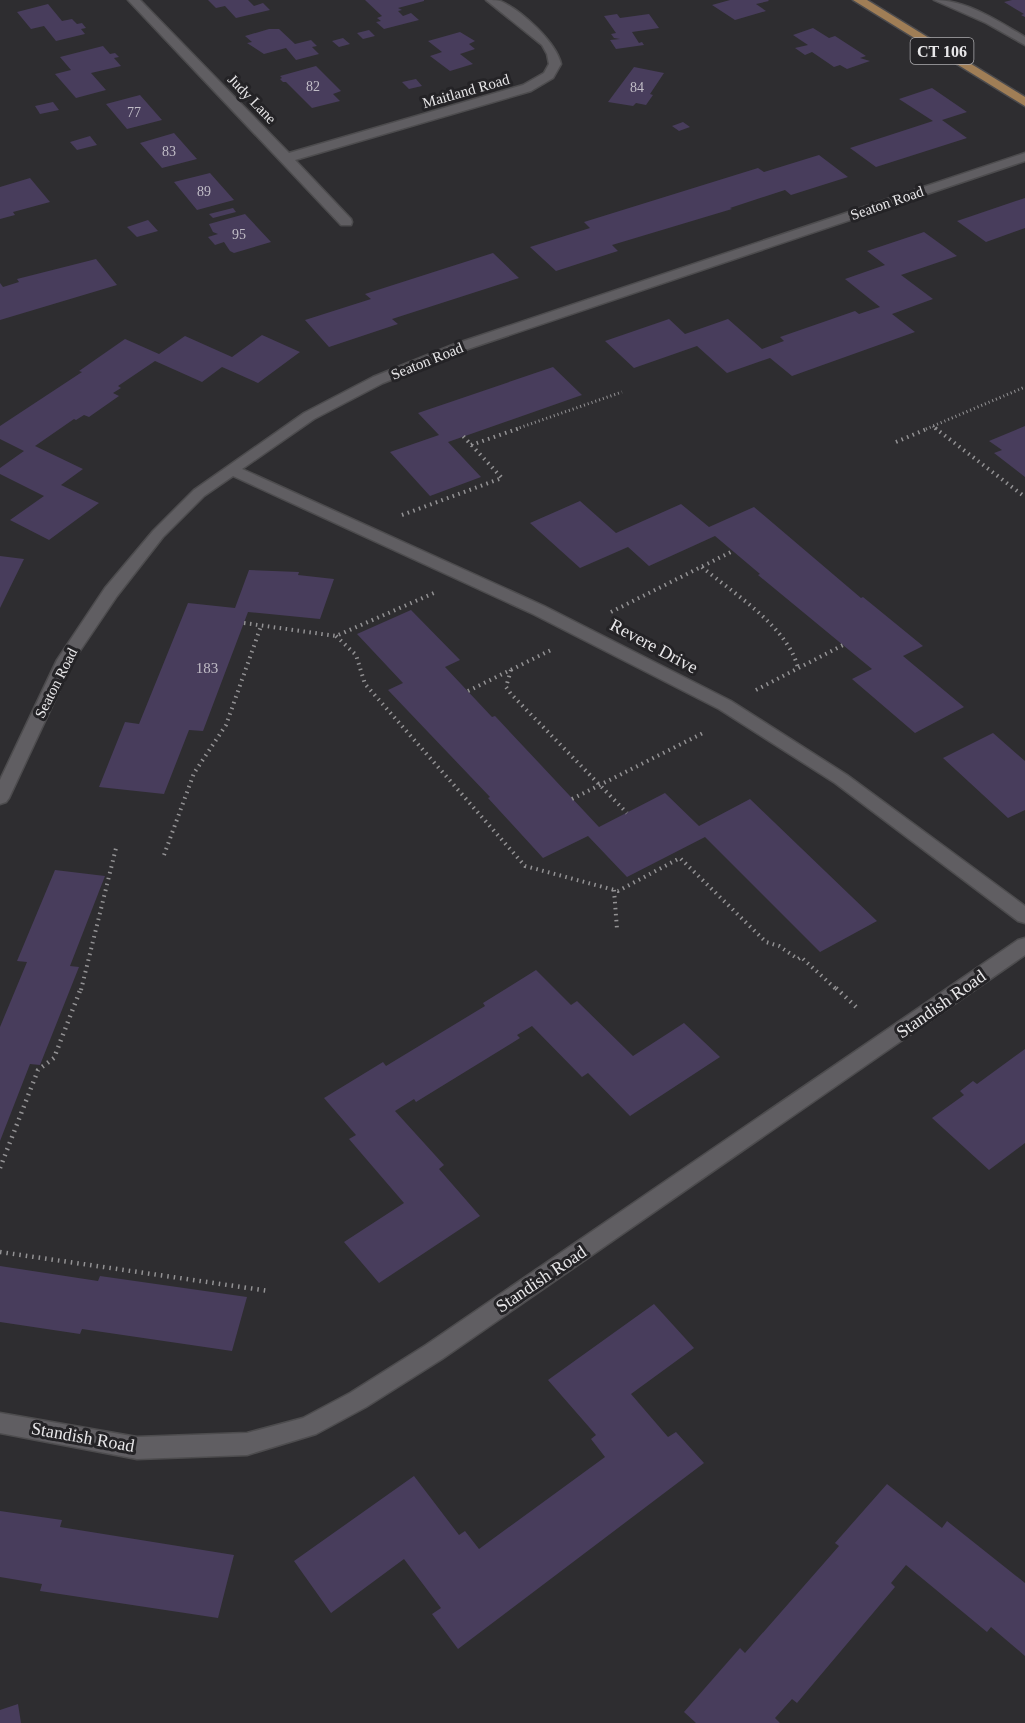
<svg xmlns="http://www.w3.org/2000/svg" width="1025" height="1723" viewBox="0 0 1025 1723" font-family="Georgia,serif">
	<rect width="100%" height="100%" fill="#2e2d30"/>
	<path fill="#483d5c" d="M208,0H248L254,6L263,3L270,10L236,18L225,6L216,8Z
		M365,0H424V1L398,8L402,10L398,11L403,16L411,13L419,20L384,29L376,22L381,21L377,18L382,16Z
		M730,0H768L769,1L756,4L766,11L735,20L712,5Z
		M1012,0H1025V17L1021,15L1024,14L1004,2Z
		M48,4L62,21L72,19L77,24L82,23L86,28L81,29L85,34L56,41L44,26L31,29L17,12Z
		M617,14L620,18L649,14L659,28L632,32L639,43L642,42L644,45L616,49L610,40L620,39L614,38L611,34L616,33L604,16Z
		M813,28L829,38L835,36L866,56L860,58L870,61L847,69L840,65L834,67L812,52L805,55L795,48L808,45L793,35Z
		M269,29H279L295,44L311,40L317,46L312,47L319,54L296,60L286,48L264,54L247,43L252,42L245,36Z
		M369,30L375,36L363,39L357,33Z
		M460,32L475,41L469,44L475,49L460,54L473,64L450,71L430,56L442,52L428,41Z
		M343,38L350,44L339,47L332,41Z
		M103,46L110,54L115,53L119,57L114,58L121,66L91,73L106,90L76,98L55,74L71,70L60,57Z
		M316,66L341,91L333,94L340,101L312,108L286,82H283L280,79L282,78L280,76Z
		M634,67L664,73L650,94L653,95L646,105L636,103L633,106L608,102Z
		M416,79L422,86L409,89L402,82Z
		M932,88L967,112L942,120L967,138L876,167L850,148L933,121L899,99Z
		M140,95L162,120L127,129L106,104Z
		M53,102L59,110L40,114L35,106Z
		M683,122L690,127L679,131L672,126Z
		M174,133L197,159L162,168L140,143Z
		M90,136L97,145L77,150L70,142Z
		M819,155L848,177L791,195L785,190L730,208L732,209L612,245L618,251L556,271L530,247L590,228L584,222L758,168L764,172Z
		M210,173L234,200L197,210L174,182Z
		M30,178L50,202L13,212L15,215L0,219V187Z
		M1025,198V228L986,242L957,221Z
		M233,208L236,212L213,218L209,214Z
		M245,214L271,242L234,253L230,251L224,242L215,245L208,237L218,234L213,232L209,224Z
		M148,220L158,231L137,237L127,227Z
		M924,232L957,256L901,275L933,299L892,314L915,332L792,376L770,358L727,373L697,346L634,368L605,341L669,319L685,334L728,319L762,349L784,341L780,337L855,311L859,314L880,307L845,279L885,265L867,251Z
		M493,253L519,278L392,319L398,324L329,347L305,320L371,299L365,294Z
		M96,259L117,285L0,320V283L3,287L19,282L17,279Z
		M262,335L300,352L258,383L222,367L202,382L155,361L118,386L121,388L113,393L119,396L89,417L84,415L76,420L74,419L35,446L83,469L61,485L99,503L49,540L10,520L44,496L0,474V468L24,451L0,439V426L82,372L79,371L125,339L159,354L185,336L232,357Z
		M553,367L582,395L448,442L481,477L430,496L390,452L439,435L418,413Z
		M1025,426V477L994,453L1002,450L989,441Z
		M580,501L616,533L681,504L709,527L754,507L861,598L863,597L923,646L903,656L964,707L915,733L852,679L872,669L758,575L760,574L715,536L649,566L628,547L580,568L530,523Z
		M0,556L24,559L0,608Z
		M249,570L299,572L298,575L334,579L320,619L248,612L203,731L189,730L164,794L99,787L125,722L139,724L188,603L235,608Z
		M411,610L460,660L445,667L492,717L495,716L599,827L665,793L699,826L750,799L877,921L820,952L705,837L627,877L588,836L543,858L488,798L490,797L388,690L403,683L357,634Z
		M993,733L1025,761V810L1008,818L943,758Z
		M55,870L105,876L70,966L79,967L40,1065L30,1064L0,1141V1027L27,962L17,961Z
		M536,970L571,1005L577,1001L633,1056L684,1023L720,1057L630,1116L588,1073L582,1077L532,1026L517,1035L520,1038L416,1102L414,1099L395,1111L444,1165L439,1169L480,1216L379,1283L344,1242L404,1203L349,1139L356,1135L324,1098L383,1062L386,1066L485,1006L483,1003Z
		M1025,1049V1143L989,1170L932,1118L964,1095L960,1091L973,1081L977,1084Z
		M0,1266L98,1281L100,1276L247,1297L232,1351L82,1329L80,1334L0,1322Z
		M654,1304L694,1348L631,1394L668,1437L676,1432L704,1463L458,1649L432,1614L441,1608L404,1559L331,1613L294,1561L414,1476L459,1535L465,1531L479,1549L605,1457L591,1439L596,1435L548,1380Z
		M887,1484L942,1528L947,1521L1025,1583V1656L991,1627L987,1632L906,1565L891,1583L895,1587L797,1703L792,1699L775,1718L780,1723H696L684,1712L740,1648L745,1653L839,1546L835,1543Z
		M0,1511L62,1520L60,1527L234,1555L218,1618L40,1591L42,1584L0,1577Z
		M18,1704L21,1723H0V1710Z"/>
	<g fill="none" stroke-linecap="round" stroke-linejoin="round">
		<g stroke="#4d4c4e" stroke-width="3">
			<path id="minor" d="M128,0H140L289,153L523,85L544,73L549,64L547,54L542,45L486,0C491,0 497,0 500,1C521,10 556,42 561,64L553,78L531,91L295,160L351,219L352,222L351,225H341Z
				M934,0C967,0 998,21 1025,37V45L986,23Z
				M1025,153V161L465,350L383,383L314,419L242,469L544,606L731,701L847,775L1025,906V923L1018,921L835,783L719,709L533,614L233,476L204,496L163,537L117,596L73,661L9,798L6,802L0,804V780L57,660L105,588L153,531L194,490L304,413L373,377L455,344Z
				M1025,938V955L442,1359L366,1407L316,1434L247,1455L137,1459L0,1433V1413L137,1437L247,1433L303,1418L350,1393L426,1345L1018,940Z"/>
		</g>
		<g stroke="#4d4c4e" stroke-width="3">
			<path id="major" d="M853,0H867L1025,97V106Z"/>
		</g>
		<path stroke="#939294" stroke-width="3" stroke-dasharray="1 3" stroke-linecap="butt" d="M933,426L937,429
			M516,429L622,392
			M926,429L1025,387"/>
		<path stroke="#939294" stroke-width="4" stroke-dasharray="1.5 4.5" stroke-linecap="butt" d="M935,428L1025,497
			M896,442L929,428
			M471,445L520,428
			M402,515L502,478L463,436
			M702,567C734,594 788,627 798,668
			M611,612L733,551
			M244,623L336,636L434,593
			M336,636L356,655L365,684L525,866L618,891L680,858L766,942L779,946L798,959L801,957L837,990
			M511,670L506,687L511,694L627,813
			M756,690L843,645
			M468,691L551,650
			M572,799L703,733
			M164,855L194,773L226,725L261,626
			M614,890L617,929
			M81,990L116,848"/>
		<path stroke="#939294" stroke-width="4.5" stroke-dasharray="1.5 5" stroke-linecap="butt" d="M836,988L856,1007
			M0,1168L38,1070L54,1058L81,988
			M0,1252L269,1291"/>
		<use href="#minor" fill="#605e62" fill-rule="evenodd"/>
		<use href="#major" fill="#a07e56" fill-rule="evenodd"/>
	</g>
	<g text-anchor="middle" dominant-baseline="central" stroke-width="6" stroke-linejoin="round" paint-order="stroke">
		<g font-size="14" fill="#c0bcc6">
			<text x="313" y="86">82</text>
			<text x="637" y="87">84</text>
			<text x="134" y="112">77</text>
			<text x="169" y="151">83</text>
			<text x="204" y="191">89</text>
			<text x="239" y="234">95</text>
		</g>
		<g font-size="15" fill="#e8e7e9" stroke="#242326">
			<text transform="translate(466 91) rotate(-16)">Maitland Road</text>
			<text transform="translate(252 99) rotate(46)">Judy Lane</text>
			<text transform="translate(887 203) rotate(-19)">Seaton Road</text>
			<text transform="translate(427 361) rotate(-22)">Seaton Road</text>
			<text transform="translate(56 683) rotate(-63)">Seaton Road</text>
		</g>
		<g font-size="15" fill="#c0bcc6">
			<text x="207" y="668">183</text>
		</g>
		<rect fill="#242326" stroke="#adacae" stroke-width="1.5" x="910.5" y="38" width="63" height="26" rx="4.5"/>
		<g font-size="16" font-weight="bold" fill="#e8e7e9">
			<text x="942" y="51">CT 106</text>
		</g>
		<g font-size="18" fill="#e8e7e9" stroke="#242326">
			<text transform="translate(654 646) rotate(28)">Revere Drive</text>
			<text transform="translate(941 1004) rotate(-35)">Standish Road</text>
			<text transform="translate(541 1279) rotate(-34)">Standish Road</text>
			<text transform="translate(83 1437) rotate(10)">Standish Road</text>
		</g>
	</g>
</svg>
